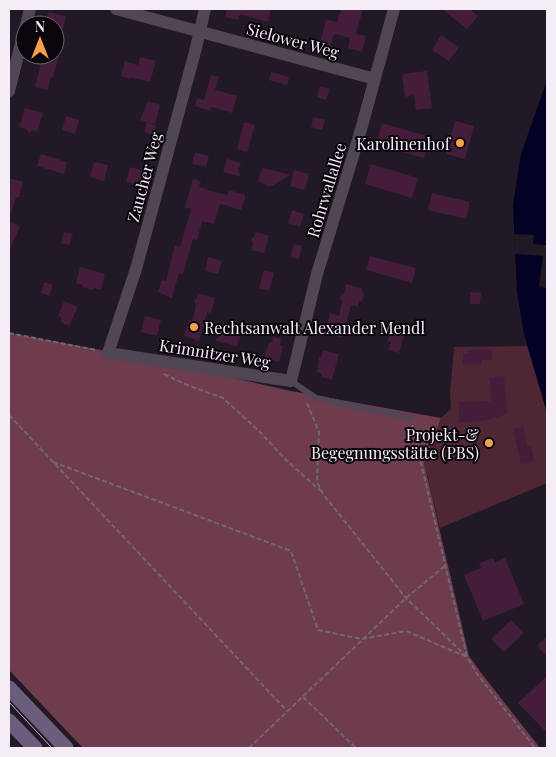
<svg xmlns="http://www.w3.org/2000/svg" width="556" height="757" viewBox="0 0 556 757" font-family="'Playfair Display',serif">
	<rect width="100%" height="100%" fill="#221926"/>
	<path fill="#4e2634" d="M527,346L547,412V483L440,528L424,462L441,418L451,409L450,392L454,347Z"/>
	<path fill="#6e3c4d" d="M9,333L149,359L291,391L441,418L424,463L469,656L482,674L540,748H83L9,670Z"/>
	<path fill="#030224" d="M547,80V413L524,334L517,292L513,205L521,154Z"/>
	<path fill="#221926" d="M514,234L534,235L533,244L547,245V288L539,287L543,256L515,254Z"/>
	<path fill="#441d3a" d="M227,9H271L268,22L240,14L238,20L225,17Z
		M341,9H363L356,34L366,36L362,52L348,48L350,38L334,34L329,51L316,48L318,39L321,40L326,19L337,22Z
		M442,9H470L478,16L467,29Z
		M49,12L66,16L58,48L55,47V25H45Z
		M441,35L459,47L449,61L432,50Z
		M43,55H59L53,77H51L48,90L35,87Z
		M140,57L156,61L150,82L130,77V79L121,76L125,61L138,65Z
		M427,71L432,108L416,110L414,95L405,97L402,74Z
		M271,72L289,77L287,85L269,80Z
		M211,75L219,77L215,90L237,96L232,113L211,107L210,111L195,106L197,98L204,100Z
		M320,86L330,89L326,100L317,97Z
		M148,101L160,105L155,124L140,120Z
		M25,108L43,113L37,132L32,130L29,133L27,129L19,127Z
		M66,116L79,120L75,134L62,130Z
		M313,117L325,120L322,130L311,127Z
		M455,121L474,126L465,159L446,154Z
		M147,122L156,126L154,135L144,132Z
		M244,122L255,125L247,152L237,149Z
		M382,123L430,137L424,158L376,145Z
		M195,152L209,156L206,167L192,164Z
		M41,154L67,162L64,174L37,166Z
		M227,159L241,163L238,170L241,177L223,172Z
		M94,162L108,165L104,181L90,177Z
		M371,164L418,178L412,198L365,184Z
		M130,167L144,171L141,186L126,182Z
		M262,168L272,170L290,175L270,187L258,181Z
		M294,170L309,174L305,190L290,186Z
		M9,178L23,182L19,197H16L11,214L9,213Z
		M193,179L201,181L199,187L207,189V190L227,195L229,190L245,195V198L241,210L220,204L214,224L202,221L197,240L193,239L183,274L179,273L172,298L158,292L162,280L166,281L175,245L180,247L191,209L185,207Z
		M432,193L470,202L466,219L428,210Z
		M292,210L304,214L300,227L288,223Z
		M9,221L20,226L9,252Z
		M64,232L73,234L69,245L61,243Z
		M256,232L269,236L264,253L251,250L253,243L251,239L254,237Z
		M294,244L302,246L299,259L290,257Z
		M370,256L416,268L412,283L366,270Z
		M208,257L222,261L218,274L205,271Z
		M80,267L105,274L101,290L94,288L93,290L82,287L83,285L76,283Z
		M264,270L274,273L269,291L259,288Z
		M44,282L53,285L49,296L41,293Z
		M346,284L363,289L362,293H364L362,301H359L358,307L351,305L342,338L325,333L330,313L339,316L342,301L340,299L342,294L344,293Z
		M470,292L481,293L480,304H470Z
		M198,293L215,298L211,313L207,312L199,341L184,336L189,320L192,321L196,306L194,300L197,299Z
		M64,301L78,307L69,326L60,322L62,317L58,316Z
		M145,316L161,320L157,336L141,332Z
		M224,324L236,327L234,334L240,336L237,347L215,340L221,335Z
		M390,331L404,335L399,353L388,350L391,342L388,341Z
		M273,337L281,339L280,345L283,346L279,362L264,358L269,342H272Z
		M468,349L492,350V360H481V364H463V353H468Z
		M323,350L339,354L332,380L321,377L322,374L317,372L319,358L322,356Z
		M504,376L507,414L483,421L459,422V402L491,401L490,378Z
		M523,427L527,447L531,446L534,461L521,464L513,429Z
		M493,558L495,563L505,558L524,604L483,621L464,575L481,568L479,563Z
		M511,620L524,633L504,652L491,639Z
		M547,636V657L537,646Z
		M547,676V733L518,703Z"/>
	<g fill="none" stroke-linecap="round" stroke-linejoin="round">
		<path stroke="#706773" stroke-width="2" stroke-dasharray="5 2.5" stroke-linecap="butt" d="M9,333L96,350
			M164,374L187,385L223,398L261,433L286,460L322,492
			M307,403L319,432L317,482L323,494L406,598L467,657L478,675L535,748
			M9,415L287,711
			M412,425L467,657
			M53,462L291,551L318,630L362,639L406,631L467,657
			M303,697L356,748
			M249,748L406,598L446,565"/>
		<path stroke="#504654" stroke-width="6" d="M291,381L316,398L411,418"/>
		<path stroke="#504654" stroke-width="12" d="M116,9L375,79
			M205,9L195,52L136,269L108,353L291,381L317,274L360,133L394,9
			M26,25L30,9
			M9,91L25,28"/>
		<path stroke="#6a5e7c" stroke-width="15" d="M9,688L66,748
			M9,721L35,748"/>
		<path stroke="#c4bcc6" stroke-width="1" d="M9,702L52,748"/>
	</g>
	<g fill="#f7a148" stroke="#0a060b" stroke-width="2">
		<circle cx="460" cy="143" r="5"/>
		<circle cx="194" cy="327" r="5"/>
		<circle cx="489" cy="443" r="5"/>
	</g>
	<g text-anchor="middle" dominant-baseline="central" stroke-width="4" stroke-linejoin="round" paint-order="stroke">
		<g font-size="16" fill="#f4edf6" stroke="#0a060b">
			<text transform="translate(293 40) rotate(15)">Sielower Weg</text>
			<text transform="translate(144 177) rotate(-75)">Zaucher Weg</text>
			<text transform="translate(326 190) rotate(-73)">Rohrwallallee</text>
			<text transform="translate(215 353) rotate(9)">Krimnitzer Weg</text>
		</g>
		<g font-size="16" fill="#f4edf6" stroke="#0a060b" text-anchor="end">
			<text x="450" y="143">Karolinenhof</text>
			<text x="204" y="327" text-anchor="start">Rechtsanwalt Alexander Mendl</text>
			<text x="479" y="434">Projekt-&amp;<tspan x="479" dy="18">Begegnungsstätte (PBS)</tspan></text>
		</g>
	</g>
	<rect width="556" height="757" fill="none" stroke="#f4edf6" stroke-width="20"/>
	<g transform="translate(40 40)"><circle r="24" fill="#0a060b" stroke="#686269"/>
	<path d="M0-4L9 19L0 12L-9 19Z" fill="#f7a148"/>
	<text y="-8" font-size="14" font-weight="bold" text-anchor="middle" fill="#f4edf6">N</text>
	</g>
</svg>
